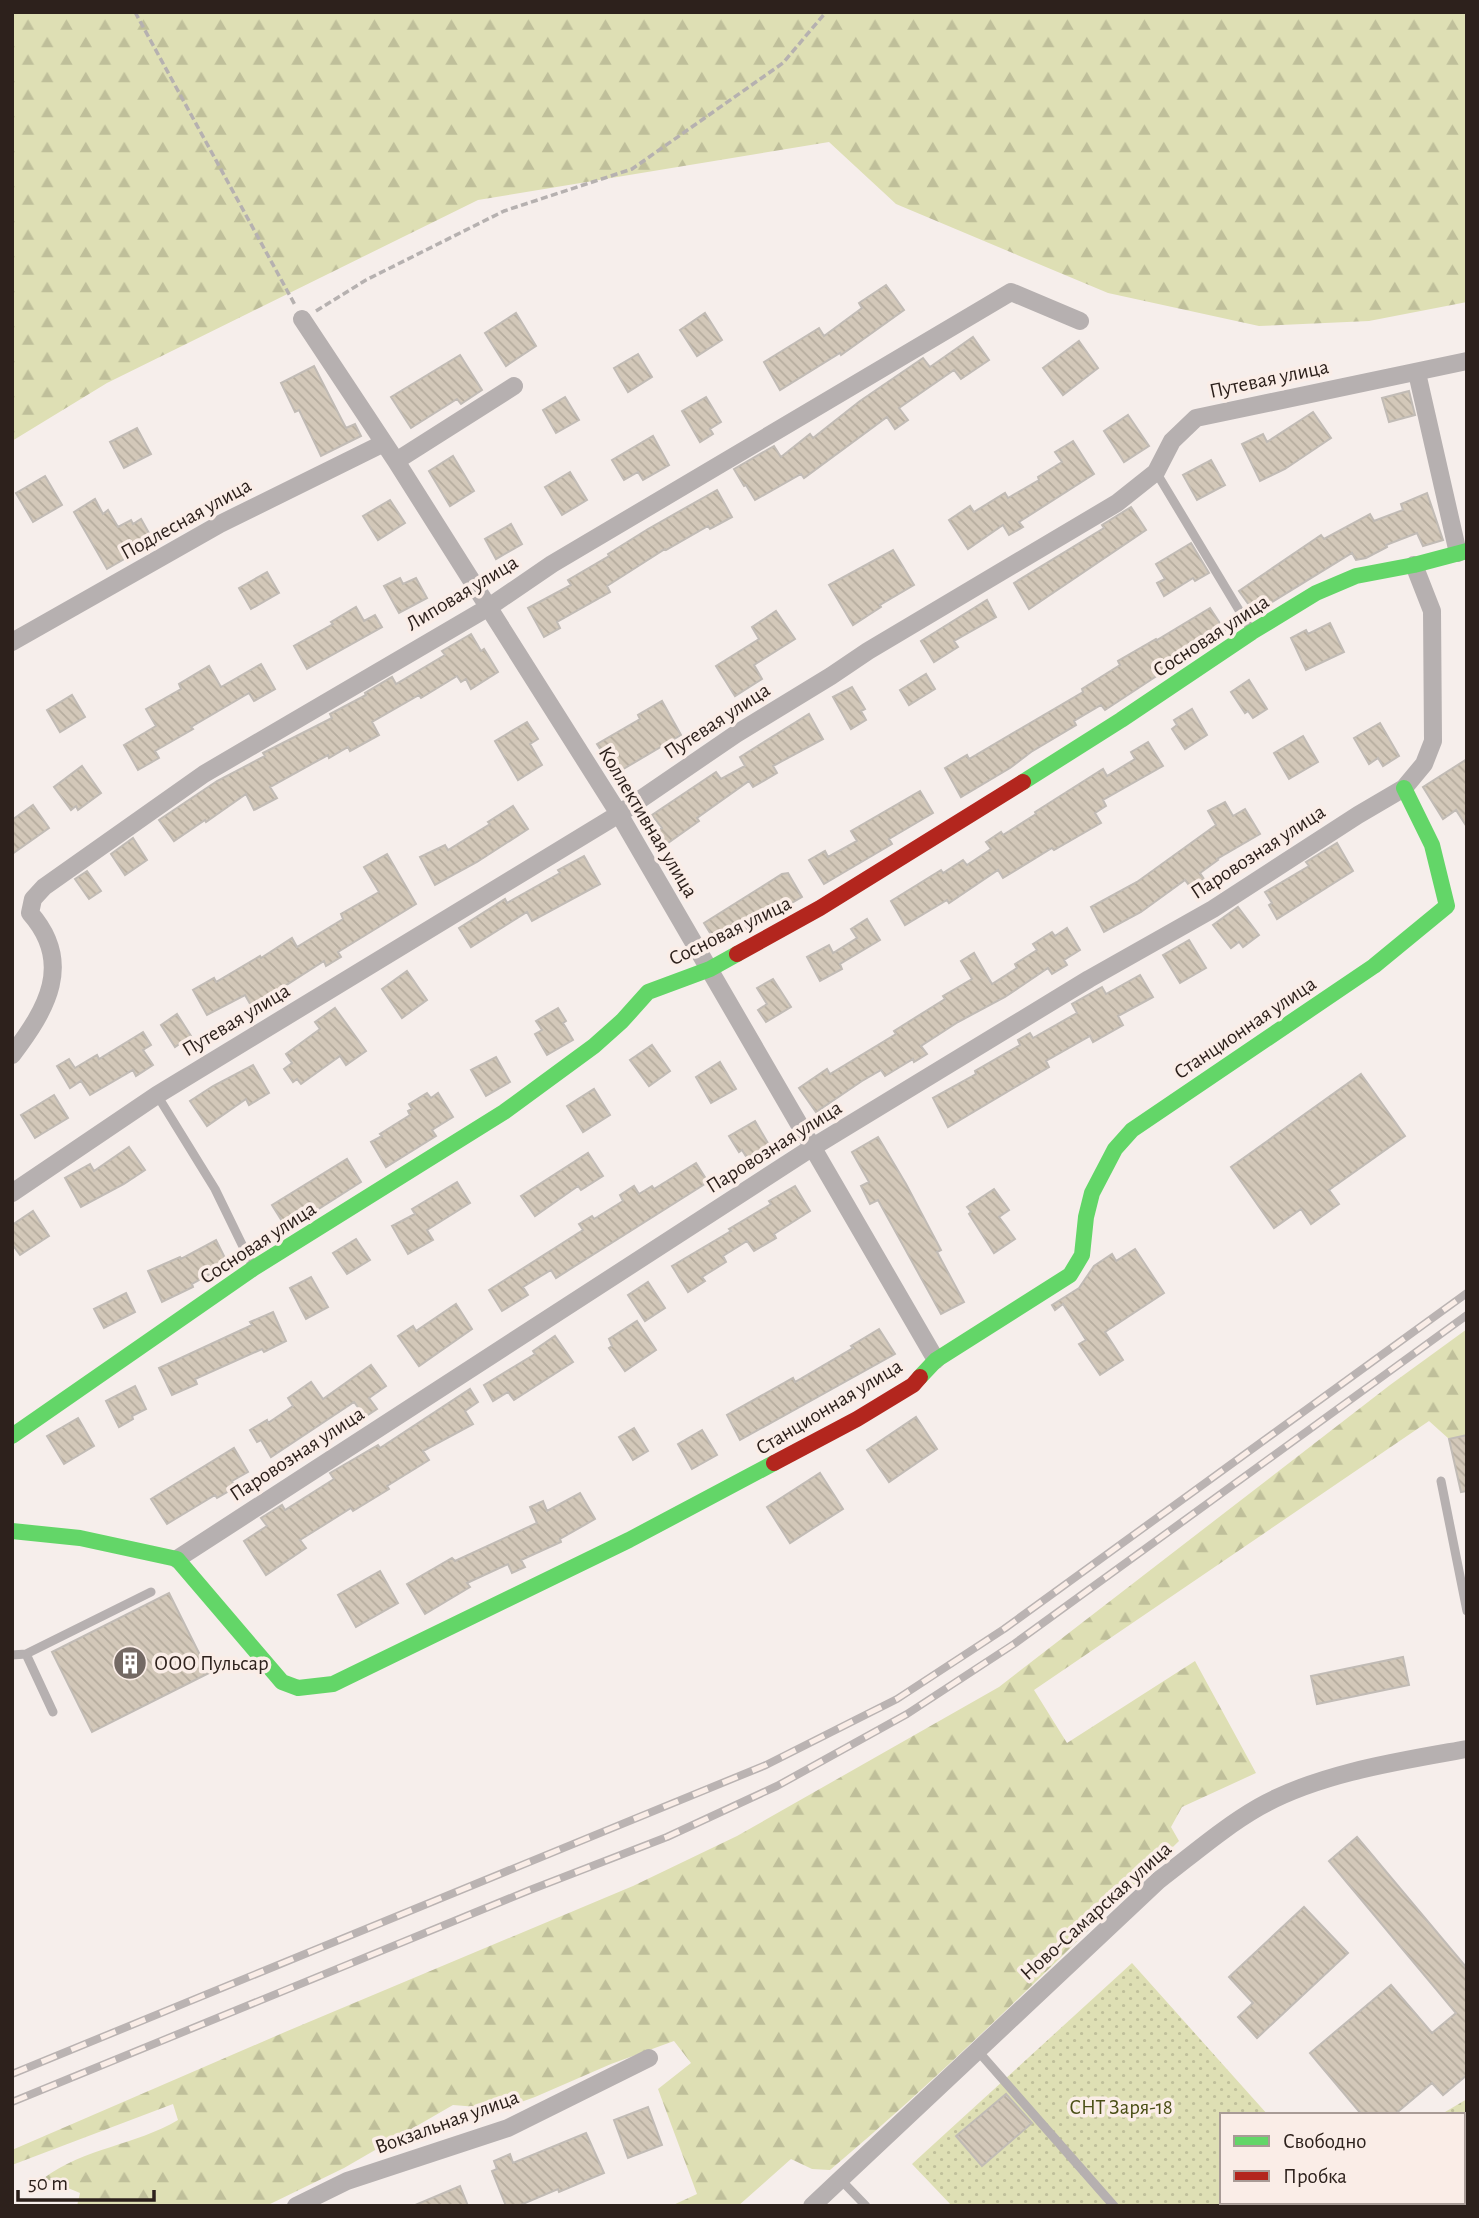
<svg xmlns="http://www.w3.org/2000/svg" width="1479" height="2218" viewBox="0 0 1479 2218" font-family="'Alegreya Sans',sans-serif">
	<defs>
		<pattern id="grass-dots" width="8" height="8" patternUnits="userSpaceOnUse" patternTransform="scale(1.75)"><rect width="8" height="8" fill="#dedfb4"/><path d="M2 2h.1M6 6h.1" fill="none" stroke="#bfbf9a" stroke-width="1.8" stroke-linecap="round"/></pattern>
		<pattern id="forest-firs" width="22" height="20" patternUnits="userSpaceOnUse" patternTransform="scale(1.75)"><rect width="22" height="20" fill="#dedfb4"/><path d="M5 1l3.5 6h-7zM16 11l3.5 6h-7z" fill="#bfbf9a"/></pattern>
		<pattern id="building-back-hatch" width="6" height="6" patternUnits="userSpaceOnUse" patternTransform="scale(1.75)"><rect width="6" height="6" fill="#d3c8b9"/><path d="M-1 5l2 2M0 0l6 6M5-1l2 2" fill="none" stroke="#b5ac9e"/></pattern>
	</defs>
	<rect width="100%" height="100%" fill="#f6eeeb"/>
	<path fill="url(#grass-dots)" d="M1132,1963L1268,2115H1222V2202H1463V2115H1440L1467,2099V2206H952L912,2164Z"/>
	<path fill="url(#forest-firs)" d="M12,12H1467V302L1369,321L1259,326L1108,293L896,204L829,142L478,200L107,383L12,441Z
		M1467,1329V1435L1449,1439L1429,1421L1034,1690L1067,1743L1195,1661L1256,1773L1182,1807L1171,1827L1179,1841C1065,1953 952,2067 830,2170L812,2169L791,2159L738,2206H671L697,2194L658,2089L691,2063L674,2041L611,2064L535,2097L502,2109L453,2105L344,2168L266,2206H77L80,2193L44,2178C84,2148 136,2145 178,2120L173,2104L12,2165V2150L285,2032L633,1886L737,1836L999,1687L1390,1385Z"/>
	<path fill="url(#building-back-hatch)" stroke="#c1bbb5" stroke-width="2" d="M886,285L904,310L841,355L840,353L780,390L764,362L819,328L824,336L862,308L859,303Z
		M516,313L536,346L506,366L485,333Z
		M705,313L722,340L697,356L680,330Z
		M973,337L989,360L961,379L954,370L899,408L908,420L895,429L887,417L804,478L801,474L755,500L746,485L744,486L734,469L774,446L781,457L810,434L813,438L860,401L923,358L930,367Z
		M1079,341L1098,368L1063,395L1043,368Z
		M638,354L652,377L628,392L614,368Z
		M460,355L482,390L461,404L457,399L411,428L391,397Z
		M314,366L346,428L355,424L361,436L321,456L299,410L295,412L281,383Z
		M1409,391L1415,415L1389,422L1382,398Z
		M565,397L579,420L556,433L543,410Z
		M706,397L721,422L710,429L713,434L700,442L682,411Z
		M1313,412L1331,438L1285,469L1260,481L1242,444L1263,434L1267,442Z
		M1128,415L1149,446L1124,462L1104,431Z
		M137,428L151,454L124,468L110,442Z
		M653,436L669,465L643,480L638,472L624,480L612,460Z
		M1073,441L1094,474L1019,522L1023,527L1009,535L1003,525L968,549L949,520L970,506L974,512L1005,493L1008,498L1039,480L1038,477L1062,462L1055,452Z
		M453,456L474,491L450,506L429,471Z
		M1211,460L1225,485L1197,500L1183,475Z
		M570,472L587,500L562,515L545,487Z
		M45,476L62,505L33,522L16,493Z
		M717,490L732,517L710,529L708,526L666,550L665,549L607,586L610,592L557,622L560,628L544,637L528,608L571,585L568,580L609,556L608,554L648,529Z
		M1427,493L1443,540L1423,546L1417,533L1386,545L1387,547L1366,558L1356,560L1352,553L1259,610L1254,602L1249,605L1239,591L1321,535L1324,539L1370,514L1374,521L1403,510L1401,504Z
		M95,499L103,514L108,510L118,527L131,520L133,524L141,519L154,542L107,569L74,512Z
		M390,500L405,523L378,540L363,516Z
		M1131,507L1146,530L1029,609L1014,583L1104,528L1102,525Z
		M511,524L522,544L496,559L485,539Z
		M1191,543L1209,573L1195,581L1193,578L1164,596L1157,583L1165,579L1156,564Z
		M893,550L914,585L880,605L881,607L853,625L829,585Z
		M267,572L279,593L251,609L239,588Z
		M400,578L403,584L416,578L427,598L399,613L384,586Z
		M987,600L996,617L954,641L958,647L934,662L921,641Z
		M356,607L364,621L375,615L382,627L307,669L294,646L333,624L331,622Z
		M1210,608L1225,631L1105,710L1101,705L1074,721L1076,725L1031,752L1010,768L961,797L945,768L967,755L969,759L1083,692L1082,689L1120,665L1118,661L1156,639L1157,640Z
		M776,611L795,639L754,665L762,679L735,696L716,666L759,639L752,627Z
		M1330,623L1344,652L1306,670L1291,638L1306,630L1308,634Z
		M471,634L481,651L484,649L498,672L471,689L466,679L461,682L457,676L421,698L419,695L372,722L379,735L350,751L348,747L329,758L328,755L270,787L277,798L254,810L246,794L206,822L205,820L174,841L159,820L217,781L265,756L263,753L332,718L330,714L366,695L365,693L392,677L396,684L445,655L442,651Z
		M261,664L275,689L254,701L249,693L191,727L193,729L155,751L159,758L138,770L124,745L156,726L146,709L181,689L179,684L209,666L221,687Z
		M926,674L935,689L909,705L900,690Z
		M1249,680L1267,709L1253,718L1248,711L1245,713L1231,692Z
		M852,687L865,709L861,711L866,720L851,729L833,697Z
		M72,695L85,717L60,732L47,710Z
		M662,701L681,735L620,771L610,755L606,758L597,744L640,719L638,715Z
		M1192,709L1207,735L1185,749L1172,729L1177,725L1174,720Z
		M809,714L823,739L773,766L777,773L753,787L749,781L697,818L699,821L665,845L656,832L662,828L652,815L716,772L721,779L745,766L740,757Z
		M527,722L538,739L530,744L542,765L518,780L495,741Z
		M1380,723L1399,756L1383,766L1378,758L1369,764L1354,738Z
		M1303,736L1318,762L1289,779L1274,753Z
		M1148,742L1163,766L1103,800L1106,806L1095,813L1101,823L1054,850L1052,848L1003,878L998,870L949,903L947,900L905,925L891,901L941,870L943,873L963,860L967,865L991,849L986,842L1001,832L1003,835L1036,814L1035,812L1103,769L1107,776L1135,759L1131,752Z
		M1467,759V827L1456,810L1443,819L1423,787Z
		M82,766L101,793L78,810L76,806L71,810L54,787Z
		M920,791L933,813L889,839L892,844L824,884L809,860L825,851L828,857L857,841L851,831Z
		M1225,802L1233,816L1245,809L1260,834L1217,859L1218,860L1200,873L1204,879L1191,888L1185,880L1141,912L1104,932L1091,907L1137,882L1216,825L1208,811Z
		M33,805L49,828L12,854V820Z
		M513,806L528,829L477,862L435,885L420,857L445,845L448,850L490,824L488,822Z
		M133,838L147,860L125,875L111,854Z
		M1337,843L1353,871L1277,919L1269,905L1272,903L1265,892L1309,866L1306,862Z
		M387,854L416,904L338,952L341,957L326,966L324,961L252,1007L245,995L207,1015L193,990L214,978L216,982L260,956L261,958L292,938L297,947L343,919L341,914L379,892L364,867Z
		M584,856L600,884L532,921L527,912L471,947L459,928L505,899L507,903L560,873L558,870Z
		M87,871L101,891L89,899L75,879Z
		M788,873L802,897L718,946L704,923L782,874Z
		M1238,907L1259,935L1243,947L1239,942L1231,948L1213,925Z
		M867,919L880,940L840,964L842,969L820,981L807,957L829,945L833,953L857,938L851,929Z
		M1067,928L1080,950L1064,960L1067,965L1052,974L1048,968L1005,997L958,1022L921,1046L927,1054L914,1062L913,1059L885,1076L881,1070L862,1081L816,1112L799,1088L827,1069L830,1074L896,1034L894,1031L945,999L943,996L972,979L961,961L974,953L992,984L1017,968L1015,964L1037,950L1033,944L1052,932L1055,936Z
		M1189,940L1206,968L1180,983L1163,955Z
		M407,971L427,1000L402,1018L382,989Z
		M1140,975L1153,997L1118,1016L1123,1025L1093,1042L1090,1036L1046,1061L1049,1067L948,1127L933,1098L976,1074L975,1071L1020,1045L1018,1040L1030,1033L1033,1038L1077,1013L1072,1004L1102,987L1106,994Z
		M773,979L791,1007L766,1022L758,1010L767,1004L757,988Z
		M335,1008L366,1051L346,1065L340,1056L301,1084L297,1079L293,1082L284,1069L292,1063L286,1054L320,1029L315,1022Z
		M558,1008L566,1021L563,1023L573,1040L547,1055L535,1034L542,1030L536,1021Z
		M177,1014L191,1036L175,1047L161,1025Z
		M143,1032L151,1045L143,1050L153,1065L136,1076L133,1070L90,1095L81,1081L70,1088L57,1066L69,1059L75,1068L97,1055L99,1059Z
		M652,1045L670,1071L649,1086L630,1060Z
		M496,1057L510,1082L486,1096L471,1070Z
		M720,1062L736,1089L711,1103L696,1077Z
		M253,1065L269,1093L249,1105L246,1099L207,1126L190,1101L213,1086Z
		M1361,1074L1405,1136L1329,1190L1339,1204L1311,1224L1301,1209L1274,1228L1231,1167Z
		M594,1089L610,1115L583,1132L567,1106Z
		M427,1093L431,1098L438,1093L453,1117L432,1130L436,1136L386,1167L371,1142L382,1136L380,1134L410,1115L408,1111L412,1109L409,1104Z
		M54,1095L68,1118L35,1138L21,1115Z
		M755,1121L769,1145L747,1158L742,1150L739,1152L729,1136Z
		M878,1137L906,1184L941,1250L937,1252L964,1302L941,1314L878,1200L870,1204L861,1186L869,1182L852,1152Z
		M129,1147L145,1170L124,1184L81,1207L65,1178L90,1164L94,1171Z
		M588,1153L603,1176L581,1190L578,1186L535,1216L521,1196Z
		M347,1159L361,1182L287,1229L272,1205Z
		M696,1163L708,1182L556,1278L551,1270L523,1287L528,1295L502,1311L489,1290L583,1230L579,1224L592,1216L594,1219L623,1201L620,1195L634,1186L639,1194L652,1186L654,1189Z
		M457,1182L470,1203L427,1230L433,1240L408,1254L392,1226L415,1214L412,1209Z
		M795,1186L810,1211L774,1234L776,1238L754,1251L747,1241L723,1256L726,1262L702,1277L705,1281L688,1292L672,1266L731,1231L729,1229L771,1204L769,1201Z
		M994,1189L1009,1210L999,1217L1015,1239L994,1253L969,1214L971,1212L967,1207Z
		M33,1211L49,1236L20,1255L12,1244V1225Z
		M356,1239L370,1260L347,1274L333,1253Z
		M216,1240L228,1264L192,1284L193,1287L162,1302L148,1271L180,1257L181,1259Z
		M1135,1249L1164,1293L1105,1332L1123,1360L1100,1375L1079,1344L1086,1340L1063,1304L1055,1310L1052,1305L1079,1288L1094,1266L1112,1254L1116,1261Z
		M311,1277L328,1307L306,1319L290,1288Z
		M648,1282L665,1308L645,1321L628,1295Z
		M126,1293L135,1312L104,1328L94,1309Z
		M456,1304L472,1329L419,1366L398,1336L413,1326L416,1331Z
		M273,1312L286,1341L264,1352L262,1349L195,1379L197,1384L172,1395L159,1368L252,1325L250,1322Z
		M637,1321L656,1350L625,1371L609,1348L612,1346L609,1339Z
		M879,1329L895,1354L740,1440L727,1415L793,1378L795,1382L853,1348L851,1346Z
		M555,1336L573,1362L514,1400L508,1392L493,1401L484,1385L535,1354L533,1351Z
		M371,1365L386,1386L369,1398L377,1409L365,1417L354,1402L271,1457L261,1440L257,1442L250,1430L267,1420L268,1423L293,1406L288,1398L311,1382L323,1399Z
		M135,1386L146,1409L132,1416L133,1419L119,1427L106,1401Z
		M470,1389L478,1402L465,1411L473,1424L423,1451L429,1460L387,1486L389,1489L353,1511L351,1508L300,1540L306,1548L266,1575L244,1541L267,1526L261,1518L282,1505L285,1510L334,1479L330,1473L378,1445L380,1448Z
		M916,1417L937,1449L889,1482L867,1450Z
		M78,1418L94,1446L64,1464L47,1436Z
		M634,1428L648,1451L633,1460L619,1437Z
		M702,1430L717,1455L692,1469L678,1444Z
		M1467,1435V1491L1461,1492L1449,1439Z
		M234,1448L248,1472L232,1481L236,1487L217,1498L215,1495L167,1524L151,1499Z
		M820,1473L843,1509L790,1543L767,1507Z
		M580,1493L595,1519L560,1539L561,1542L521,1560L525,1567L512,1573L508,1564L467,1583L470,1587L425,1614L407,1584L452,1558L455,1561L537,1523L530,1507L543,1501L547,1511Z
		M380,1571L398,1603L356,1627L338,1595Z
		M169,1593L209,1673L92,1732L52,1652Z
		M1403,1657L1409,1685L1317,1704L1311,1676Z
		M1357,1837L1467,1968V2075L1443,2095L1432,2083L1394,2115H1362L1310,2053L1391,1985L1432,2033L1456,2013L1329,1861Z
		M1304,1907L1348,1953L1257,2038L1238,2017L1253,2003L1229,1977Z
		M1006,2094L1032,2123L982,2166L956,2136Z
		M648,2107L662,2145L628,2158L614,2120Z
		M586,2133L604,2173L559,2192L558,2189L518,2206H506L492,2171L497,2169L494,2161L510,2154L513,2163Z
		M460,2186L468,2206H413Z"/>
	<g fill="none" stroke-linecap="round" stroke-linejoin="round">
		<path stroke="#b6b1b0" stroke-width="3.5" stroke-dasharray="7 3.5" stroke-linecap="butt" d="M135,12L295,305
			M316,311L366,280L504,211L632,169L783,63L826,12"/>
		<path stroke="#b6b0b0" stroke-width="9" d="M1156,472L1251,630
			M157,1095L215,1189L253,1267
			M1441,1481L1467,1611
			M26,1654L53,1712
			M12,1655L26,1654L151,1592
			M977,2050L1114,2206
			M840,2179L866,2206"/>
		<path stroke="#b6b0b0" stroke-width="18" d="M302,319L396,461L619,814L936,1360
			M1417,373L1458,553
			M396,461L514,386
			M12,642L220,524L384,443
			M12,1055C47,1009 74,963 30,913L33,899L44,887L204,774L489,607L552,564L1011,292L1080,321
			M12,1193L157,1095L619,814L736,734L831,676L868,651L1117,503L1156,472L1172,441L1196,418L1467,361
			M177,1559L813,1147L1089,979L1213,909L1358,815L1404,788L1424,764L1433,741L1432,611L1414,565
			M296,2206L347,2181L508,2128L649,2058
			M812,2206L1159,1880C1192,1855 1224,1827 1259,1807C1319,1773 1400,1761 1467,1749"/>
		<path stroke="#63d668" stroke-width="16" d="M1023,782L1121,720L1252,632L1316,593L1356,576L1414,565L1467,551
			M920,1377L936,1360L1070,1275L1082,1255L1086,1217L1092,1193L1115,1149L1132,1130L1374,966L1447,906L1432,845L1404,788
			M12,1436L254,1268L504,1112L594,1046L622,1021L648,992L710,969L737,954
			M12,1531L80,1538L177,1559L282,1682L298,1688L333,1684L629,1540L774,1463"/>
		<path stroke="#b3261e" stroke-width="16" d="M737,954L820,908L1023,782
			M774,1463L857,1419L913,1385L920,1377"/>
		<g stroke="#bab3b2" stroke-width="8">
			<path id="rail" d="M12,2074L766,1765L897,1699L1004,1629L1467,1293
				M12,2102L530,1890L667,1837L777,1786L907,1714L1014,1644L1467,1315"/>
		</g>
		<use href="#rail" stroke="#faede7" stroke-width="5" stroke-dasharray="16" stroke-linecap="butt"/>
	</g>
	<defs>
		<g id="building-disc" transform="scale(1.75)"><circle r="9.5" fill="#736964" stroke="#faede7"/><path d="M-4-6H4V6H1V3H-1V6H-4ZM-2.5-4.3h1.7v1.8h-1.7ZM.8-4.3h1.7v1.8H.8ZM-2.5-1h1.7V.8h-1.7ZM.8-1h1.7V.8H.8Z" fill="#fff"/></g>
	</defs>
	<g fill-rule="evenodd">
		<use href="#building-disc" x="130" y="1663"/>
	</g>
	<g text-anchor="middle" dominant-baseline="central" stroke-width="7" stroke-linejoin="round" paint-order="stroke">
		<g font-size="21" fill="#2d211c" stroke="#faede7">
			<text transform="translate(1269 379) rotate(-12)">Путевая улица</text>
			<text transform="translate(186 519) rotate(-29)">Подлесная улица</text>
			<text transform="translate(462 593) rotate(-31)">Липовая улица</text>
			<text transform="translate(1211 636) rotate(-33)">Сосновая улица</text>
			<text transform="translate(717 721) rotate(-33)">Путевая улица</text>
			<text transform="translate(648 822) rotate(59)">Коллективная улица</text>
			<text transform="translate(1258 852) rotate(-33)">Паровозная улица</text>
			<text transform="translate(730 931) rotate(-26)">Сосновая улица</text>
			<text transform="translate(236 1020) rotate(-31)">Путевая улица</text>
			<text transform="translate(1245 1028) rotate(-34)">Станционная улица</text>
			<text transform="translate(774 1147) rotate(-32)">Паровозная улица</text>
			<text transform="translate(258 1243) rotate(-33)">Сосновая улица</text>
			<text transform="translate(829 1407) rotate(-31)">Станционная улица</text>
			<text transform="translate(297 1454) rotate(-33)">Паровозная улица</text>
			<text transform="translate(1096 1911) rotate(-42)">Ново-Самарская улица</text>
			<text transform="translate(447 2122) rotate(-20)">Вокзальная улица</text>
		</g>
		<g font-size="21" fill="#2d211c" stroke="#faede7" text-anchor="start">
			<text x="154" y="1663">ООО Пульсар</text>
		</g>
		<g font-size="21" fill="#4a4f16" stroke="#faede7">
			<text x="1121" y="2107">СНТ Заря-18</text>
		</g>
	</g>
	<rect width="1479" height="2218" fill="none" stroke="#2d211c" stroke-width="28"/>
	<rect x="1220" y="2113" width="245" height="91" fill="#faede7" stroke="#a89b96" stroke-width="2"/>
	<rect x="1234" y="2136" width="35" height="10" fill="#63d668" stroke="#a89b96" stroke-width="2"/>
	<text x="1283" y="2148" font-size="21" fill="#2d211c">Свободно</text>
	<rect x="1234" y="2171" width="35" height="10" fill="#b3261e" stroke="#a89b96" stroke-width="2"/>
	<text x="1283" y="2183" font-size="21" fill="#2d211c">Пробка</text>
	<path d="M18 2190v10h136v-10" fill="none" stroke="#2d211c" stroke-width="3.5"/>
	<text x="28" y="2190" font-size="21" fill="#2d211c" stroke="#faede7" stroke-width="5" paint-order="stroke">50 m</text>
</svg>
